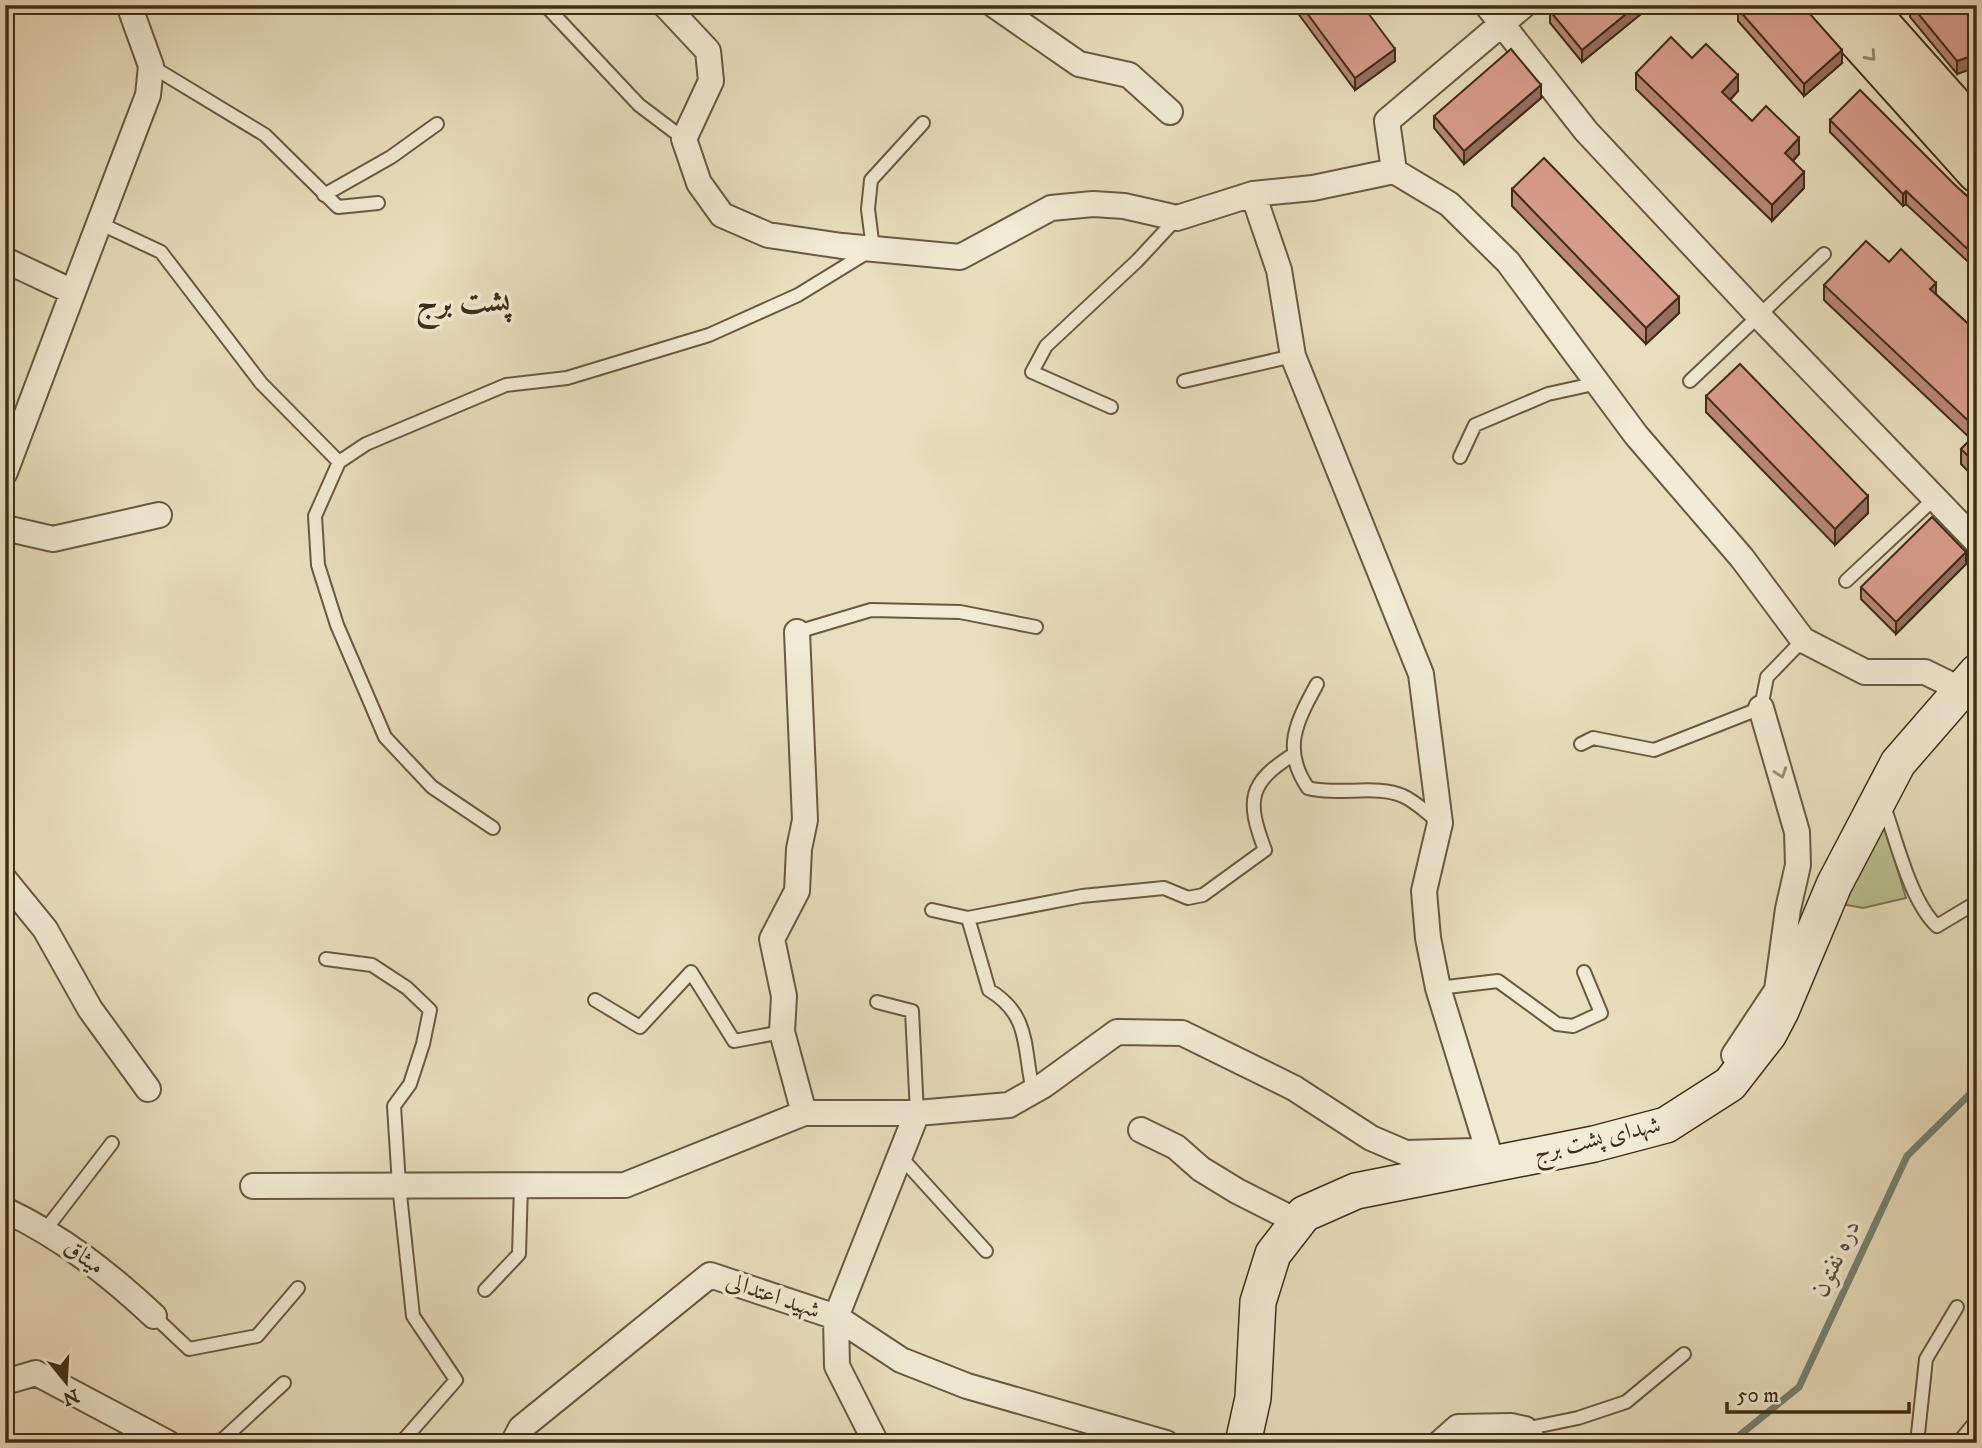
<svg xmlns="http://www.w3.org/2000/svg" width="1982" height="1448" viewBox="0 0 1982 1448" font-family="'IM FELL DW Pica',Amiri,serif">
	<rect width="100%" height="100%" fill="#e9debd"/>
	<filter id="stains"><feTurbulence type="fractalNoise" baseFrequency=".00286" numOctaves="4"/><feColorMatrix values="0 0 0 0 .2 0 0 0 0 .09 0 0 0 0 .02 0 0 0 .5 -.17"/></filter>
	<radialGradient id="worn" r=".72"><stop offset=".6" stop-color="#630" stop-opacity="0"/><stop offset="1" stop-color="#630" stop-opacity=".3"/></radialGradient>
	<path fill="#b9c18f" stroke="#7c7754" stroke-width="2" d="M1883,820L1906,898L1863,908L1847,905L1843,900Z"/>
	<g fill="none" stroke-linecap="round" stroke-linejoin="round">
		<path stroke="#748374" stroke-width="7" d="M1730,1443L1799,1387L1907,1156L1977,1087"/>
		<g stroke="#6a5941" stroke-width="16">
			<path id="lane" d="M546,6L639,105L684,139
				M151,66L265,135L338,207L378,203
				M324,195L391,157L437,124
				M99,223L161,252L261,383L339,462
				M1184,381L1293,356
				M1690,381L1824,254
				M1111,407L1032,372L1046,346L1137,261L1177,218
				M1460,457L1475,425L1548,394L1598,383
				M1846,581L1935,498
				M797,632L871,610L960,612L1036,627
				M1317,684C1297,721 1281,749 1308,788C1339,796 1377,784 1403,796C1415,801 1428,814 1439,822
				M1581,744L1593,738L1654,750L1761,708L1767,677L1803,640
				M1875,815H1887C1898,847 1912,903 1937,926L1977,902
				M493,828L432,787L385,737L337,625L318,565L315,516L339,462L366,444L506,385L567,378L709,335L798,295L873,249L868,209L871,180L923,123
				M932,910L968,918L989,990C1031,1015 1023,1048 1033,1091
				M968,918L1082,896L1164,888L1188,898L1203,895L1265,850C1246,800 1248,783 1294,754
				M326,959L372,965L407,988L430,1010L423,1044L410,1084L394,1106L399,1185L413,1316L456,1380L401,1443
				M1438,988L1498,981L1557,1024L1573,1026L1601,1013L1584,972
				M595,1000L640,1027L691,972L734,1041L782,1032
				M877,1002L912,1011L917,1113
				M899,1155L986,1251
				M46,1229L112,1143
				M485,1290L519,1254L521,1185
				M154,1316L189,1349L257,1336L298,1288
				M1525,1429L1578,1418L1626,1402L1684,1354
				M219,1443L284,1383
				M1917,1443L1926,1359L1957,1307
				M1958,1443L1977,1420"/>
		</g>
		<g stroke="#6a5941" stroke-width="28">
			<path id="street" d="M665,5L708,51L711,81L684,139L699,183L722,215L768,235L842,246L960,257L1051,208L1093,204L1124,206L1177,218L1253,194L1313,188L1394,171L1449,204L1508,262L1636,435L1742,558L1803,640L1865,672H1925L1960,689L1977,703
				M994,5L1079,64L1129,75L1170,112
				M1487,5L1586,131L1759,316L1977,542
				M1394,171L1387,121L1524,5
				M1253,194L1279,270L1293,356L1421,674L1440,823L1424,891L1428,938L1438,988L1492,1163
				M5,260L73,292L148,95L151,66L129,5
				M5,472L73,292
				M5,528L53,539L159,515
				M797,632L805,820L799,849L797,891L772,939L784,996L782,1032L804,1113
				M5,880L45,929L90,1009L148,1089
				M1734,1055L1777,990L1788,909L1798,865L1797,832L1761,708
				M917,1113L1009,1105L1044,1085L1117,1032L1182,1033L1294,1088L1371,1138L1406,1153L1474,1151L1480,1166
				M1141,1130L1176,1147L1201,1169L1237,1191L1298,1222
				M253,1186L625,1185L804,1113H917L836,1317L901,1360L967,1386L1166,1443
				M5,1210C62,1237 109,1274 154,1316
				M5,1382L36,1373L168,1443
				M513,1443L521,1428L710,1275L836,1317L837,1366L876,1443
				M1440,1443L1458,1427L1511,1426L1525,1429L1535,1443"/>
		</g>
		<g stroke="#3f2d18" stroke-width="38">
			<path id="secondary" d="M1243,1443L1253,1398L1258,1302L1273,1254L1304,1214L1356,1191L1594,1144L1666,1125L1730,1084L1769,1034L1781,1011L1834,885L1898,763L1977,672"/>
		</g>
		<g stroke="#3f2d18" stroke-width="42">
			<path id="primary" d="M1826,5L1977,173
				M1864,5L1977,132"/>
		</g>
		<use href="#lane" stroke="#f1ead4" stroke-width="12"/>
		<use href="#street" stroke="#f1ead4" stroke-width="24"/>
		<use href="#secondary" stroke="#f1ead4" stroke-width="35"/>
		<use href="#primary" stroke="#e9debd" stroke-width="38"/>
	</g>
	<path fill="#bb8778" stroke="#3f2d18" stroke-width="2" d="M1294,5H1362L1395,61L1355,90L1294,8Z
		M1652,5L1582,62L1550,23V11Z
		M1910,5H1977L1957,74L1910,17Z
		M1738,9L1842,63L1804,96L1738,21Z
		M1692,58L1738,91L1730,100L1752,121L1799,154L1793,161L1804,188L1772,221L1636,89V73Z
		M1541,98L1464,164L1434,128V116Z
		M1830,120L1957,187L1977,205V270L1906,204L1903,206L1830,132Z
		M1512,189L1679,313L1646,344L1512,206Z
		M1889,262L1936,294L1977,332V498L1969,491V476L1971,474L1961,464V449L1971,439L1824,300V285Z
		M1706,396L1868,513L1835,545L1706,412Z
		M1966,564L1896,634L1861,599V587Z"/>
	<path fill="#986e62" stroke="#3f2d18" stroke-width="2" d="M1637,5H1652L1582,62V50Z
		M1395,49V61L1355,90V78Z
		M1842,50V63L1804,96V84Z
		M1977,54V67L1957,74V61Z
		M1738,75V91L1722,108V92Z
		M1541,85V98L1464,164V151Z
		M1799,138V154L1785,169V153Z
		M1804,172V188L1772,221V205Z
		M1906,191V204L1903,206V194Z
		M1936,283V298L1930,289Z
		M1679,297V313L1646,344V328Z
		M1868,496V513L1835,545V529Z
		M1966,552V564L1896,634V622Z"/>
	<path fill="#d99d8c" stroke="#3f2d18" stroke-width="2" d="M1301,5H1362L1395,49L1355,78Z
		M1556,5H1637L1582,50L1550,11Z
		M1742,5H1802L1842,50L1804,84L1738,9Z
		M1911,5H1977V54L1957,61Z
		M1671,37L1692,58L1706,44L1738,75L1722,92L1752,121L1766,106L1799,138L1785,153L1804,172L1772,205L1636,73Z
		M1511,49L1541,85L1464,151L1434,116Z
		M1860,90L1957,187L1977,205V258L1906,191L1903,194L1830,120Z
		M1544,158L1679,297L1646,328L1512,189Z
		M1866,241L1889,262L1901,249L1936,283L1930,289L1977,332V429L1824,285Z
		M1740,364L1868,496L1835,529L1706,396Z
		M1977,433V465L1961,449Z
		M1977,468V484L1969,476Z
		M1932,517L1966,552L1896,622L1861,587Z
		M1977,1427V1443H1964Z"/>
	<defs><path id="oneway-chevron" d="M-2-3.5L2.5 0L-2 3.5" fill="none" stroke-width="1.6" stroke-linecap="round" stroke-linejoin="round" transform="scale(1.75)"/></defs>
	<use stroke="#94866a" href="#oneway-chevron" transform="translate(1871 56) rotate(48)"/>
	<use stroke="#988c76" href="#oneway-chevron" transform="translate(1781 773) rotate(72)"/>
	<g text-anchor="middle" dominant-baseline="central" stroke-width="7" stroke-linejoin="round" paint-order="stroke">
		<g font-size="24" fill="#3f2d18" stroke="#f1ead4">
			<text transform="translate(1597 1139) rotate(-13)">شهدای پشت برج</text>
			<text transform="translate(84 1257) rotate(36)">میثاق</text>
			<text transform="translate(773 1296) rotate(19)">شهید اعتدالی</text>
		</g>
		<g font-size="26" font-style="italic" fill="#55513e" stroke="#f1ead4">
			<text transform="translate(1836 1258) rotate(-65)">دره نفتون</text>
		</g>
		<g font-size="32" font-weight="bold" fill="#3f2d18" stroke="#f1ead4">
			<text x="463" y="303">پشت برج</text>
		</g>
	</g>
	<rect width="1982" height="1448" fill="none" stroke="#e9debd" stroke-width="28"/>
	<rect x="7" y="7" width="1968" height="1434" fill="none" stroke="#3f2d18" stroke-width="3.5"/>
	<rect x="14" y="14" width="1954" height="1420" fill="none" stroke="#3f2d18" stroke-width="2"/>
	<g transform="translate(66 1382) rotate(162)" stroke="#f1ead4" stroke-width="5" paint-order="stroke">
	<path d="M0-5L12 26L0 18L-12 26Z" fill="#3f2d18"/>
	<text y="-10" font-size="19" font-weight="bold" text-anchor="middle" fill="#3f2d18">N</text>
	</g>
	<path d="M1727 1402v10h182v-10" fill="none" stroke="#3f2d18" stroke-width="3.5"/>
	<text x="1737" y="1402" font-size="21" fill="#3f2d18" stroke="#f1ead4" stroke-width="5" paint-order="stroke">50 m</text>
	<rect width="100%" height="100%" filter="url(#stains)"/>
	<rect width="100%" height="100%" fill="url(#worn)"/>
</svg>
